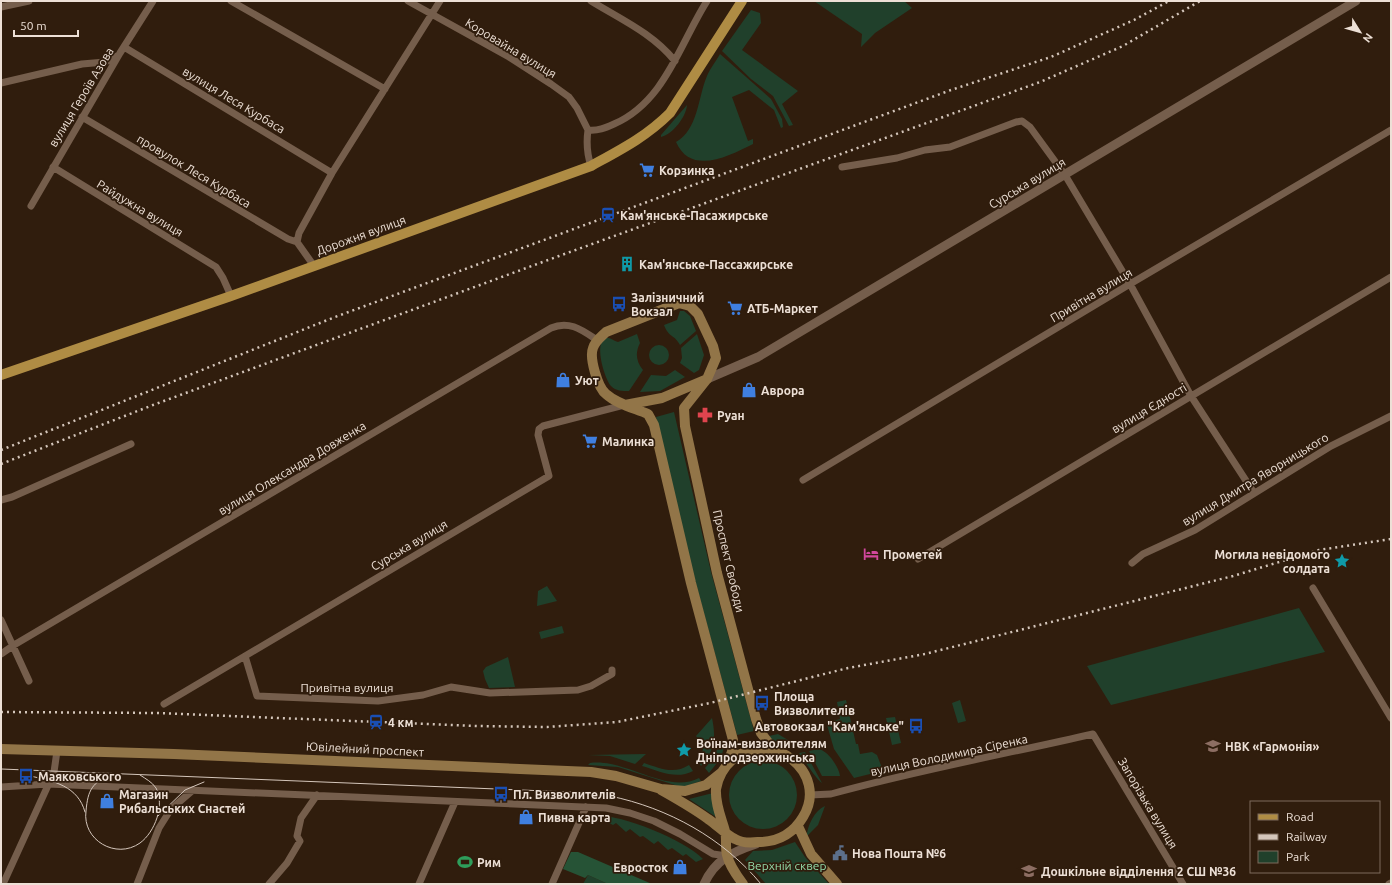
<svg xmlns="http://www.w3.org/2000/svg" width="1392" height="885" viewBox="0 0 1392 885" font-family="Ubuntu,sans-serif">
	<rect width="100%" height="100%" fill="#301d0d"/>
	<path fill="#20402b" d="M814,1H904L912,8L875,33L861,47L862,34Z
		M751,10L760,13L761,23L742,50L798,91L782,104L793,125L789,126L773,96L751,79L722,51Z
		M720,54L771,99L782,119L783,127L781,128L774,110L749,90L732,97L748,141L753,139V144C729,156 691,176 676,142C698,130 698,97 707,76C710,69 716,61 720,54Z
		M687,105C686,117 673,134 661,137V135Z
		M680,311H684L690,316L696,331L680,345C674,334 669,338 664,325L677,320Z
		M637,334L640,343C635,353 636,361 643,370L629,391C622,391 616,391 611,386C605,380 593,342 606,338C609,337 614,341 618,342Z
		M697,334L704,355L699,370L694,373L680,363L682,358L681,348Z
		M649 355a10 10 0 1 1 20 0a10 10 0 1 1-20 0Z
		M675,370L685,377L660,391L640,392L651,375L666,376Z
		M674,412L711,572L754,731L737,735L694,577L656,417Z
		M547,586L557,601L537,606L538,591Z
		M1299,608L1325,652L1111,705L1087,666Z
		M562,626L564,633L541,639L539,632Z
		M508,657L515,687L489,688L485,679L483,671L486,667Z
		M846,700L856,744H858L860,754L872,752L877,755L882,768L878,772L854,778L834,749L827,725L829,722L840,719L837,702Z
		M960,700L966,721L958,723L952,703Z
		M895,717L901,743L892,745L886,718Z
		M712,718C716,737 715,751 701,766L697,759L703,750L702,744L696,736Z
		M778,734L788,740L787,748L775,744L769,736Z
		M720,743H725L721,758L709,773L705,768L713,759Z
		M819,749C828,751 839,767 840,776H822L809,751Z
		M805,752L822,783C816,779 804,760 799,753Z
		M646,754L635,764L610,756L588,755Z
		M729 795a34 34 0 1 1 68 0a34 34 0 1 1-68 0Z
		M590,763C625,758 667,795 699,778L701,781L686,786H678L618,767L588,765Z
		M644,763C659,768 674,775 689,765L693,771C676,780 659,771 642,766Z
		M713,793L716,817L689,799Z
		M825,806L818,825L807,836C807,826 815,810 825,806Z
		M593,815C620,814 684,839 703,859L696,862L686,854L683,856L672,848L668,850L658,841L654,844L643,836L640,837L630,829L626,832L616,823L613,825Z
		M795,842L805,857L829,884H766L745,860L753,851L772,850Z
		M588,875L608,884H583Z"/>
	<path fill="#265336" d="M571,852H578L652,884H608L588,875L585,878L563,869Z"/>
	<g fill="none" stroke-linecap="round" stroke-linejoin="round">
		<path stroke="#755e4c" stroke-width="7" d="M231,1L385,89
			M408,1L509,57L551,84L569,97L577,108L588,130
			M591,1C622,20 652,33 675,61
			M1,7L29,1
			M124,47L332,173
			M1,83L82,64L105,62L117,56
			M82,117L288,239L297,242
			M588,130C598,131 605,128 614,124C665,102 680,43 707,1
			M588,130C586,144 587,154 591,166
			M53,167L216,267L223,278L231,296
			M842,167L897,158L925,150L950,147L1016,122L1022,121L1030,127L1065,175L1130,284L1191,396L1254,493
			M31,206L120,53L153,1
			M314,266L297,242L299,233L332,173L440,1
			M803,480L1130,284L1391,130
			M1,500L12,497L131,444
			M918,559L1391,277
			M1132,563L1143,554L1195,530L1331,446L1391,416
			M1313,588L1391,718
			M1,620L29,681
			M1,654L14,645L551,328C569,320 582,330 597,340
			M245,656L257,696L378,701L423,695L451,687L490,693L578,690L591,686L612,674V670
			M164,704L549,476L538,435L539,429L543,426L624,405
			M1,787L48,784L606,808L630,813L654,821L680,834L713,854L727,856
			M810,795L831,794C918,770 1006,754 1093,734L1183,884
			M3,884L50,781L54,772L57,751
			M137,884L159,828L171,809L193,790
			M269,884L287,863L300,841L297,836L301,818L317,795
			M419,884L455,802
			M552,884L586,807
			M1389,884L1391,883"/>
		<path stroke="#755e4c" stroke-width="9" d="M707,379L758,357L1356,1
			M704,884C715,860 732,852 756,844"/>
		<path stroke="#927548" stroke-width="10" d="M625,405L662,398L707,379
			M1,749L174,754L591,772L616,776L661,789L685,791L706,785L721,773
			M727,764L732,752L733,740L691,583L654,425L648,414C634,408 617,404 606,394C598,388 589,358 593,348C595,341 601,337 606,332L679,303L690,306L698,314L713,346L716,358L707,379L684,408L685,426L717,573L756,719L761,733L774,750
			M661,790C677,799 693,808 708,819C717,825 725,834 735,839C742,843 750,843 758,842C778,842 793,834 803,817C830,773 771,727 732,760C724,767 718,778 716,789C715,804 721,817 725,831C727,838 725,847 727,855C729,865 737,876 743,884
			M798,826L811,854L837,884"/>
		<path stroke="#af8c44" stroke-width="10" d="M1,375L231,296L591,166C620,150 646,137 670,113L742,1"/>
		<path stroke="#d4c6bb" stroke-width="1" d="M1,769L546,791C567,792 589,792 610,796C668,808 723,838 761,884
			M111,773C92,784 88,789 86,811C82,840 116,860 140,843C155,832 165,805 156,788C152,782 146,779 140,775
			M30,776C54,781 78,786 85,812
			M158,816L185,790L204,782"/>
		<path stroke="#d4c6bb" stroke-width="2.5" stroke-dasharray="2 4" stroke-linecap="butt" d="M1,450L335,317L951,90L1051,57L1134,20L1169,1
			M1,464L153,405L559,256L1040,82L1123,46L1200,1
			M1,712L156,713L477,726L547,727L617,722L710,703L848,668L925,654L1233,576L1319,550L1391,539"/>
	</g>
	<defs>
		<g id="supermarket-bare" transform="scale(1.2)"><path d="M-6-5.5h2.5l.6 2H6L4.5 2H-2.5L-4.4-4H-6ZM-1.5 3.2a1.3 1.3 0 1 0 .1 0ZM3 3.2a1.3 1.3 0 1 0 .1 0Z" fill="#3f7fe0" stroke="#301d0d" stroke-width="2.5" paint-order="stroke"/></g>
		<g id="station-bare" transform="scale(1.2)"><path d="M-3-6H3Q5-6 5-4V2Q5 4 3 4L4.5 6H3L1.5 4h-3L-3 6H-4.5L-3 4Q-5 4-5 2V-4Q-5-6-3-6ZM-3.5-4v3h7v-3ZM-3.5 1v1.5H-2V1ZM2 1v1.5H3.5V1Z" fill="#1a4fb4" stroke="#301d0d" stroke-width="2.5" paint-order="stroke"/></g>
		<g id="building-bare" transform="scale(1.2)"><path d="M-4-6H4V6H1V3H-1V6H-4ZM-2.5-4.3h1.7v1.8h-1.7ZM.8-4.3h1.7v1.8H.8ZM-2.5-1h1.7V.8h-1.7ZM.8-1h1.7V.8H.8Z" fill="#0f9aa8" stroke="#301d0d" stroke-width="2.5" paint-order="stroke"/></g>
		<g id="bus-bare" transform="scale(1.2)"><path d="M-5-6H5V4H4V6H2V4H-2V6H-4V4H-5ZM-3.5-4V0h7V-4ZM-3.5 1.2v1.5H-2V1.2ZM2 1.2v1.5H3.5V1.2Z" fill="#1a4fb4" stroke="#301d0d" stroke-width="2.5" paint-order="stroke"/></g>
		<g id="shop-bare" transform="scale(1.2)"><path d="M-5-2.5h2.3a2.7 3.5 0 0 1 5.4 0H5L5.5 6h-11ZM-1.5-2.5h3a1.5 2.3 0 0 0-3 0Z" fill="#3f7fe0" stroke="#301d0d" stroke-width="2.5" paint-order="stroke"/></g>
		<g id="pharmacy-bare" transform="scale(1.2)"><path d="M-2-6h4v4h4v4h-4v4h-4v-4h-4v-4h4Z" fill="#e0444e" stroke="#301d0d" stroke-width="2.5" paint-order="stroke"/></g>
		<g id="hotel-bare" transform="scale(1.2)"><path d="M-6-4.5h1.5V1H6V5H4.5V3h-9V5H-6ZM-4 0a1.8 1.8 0 1 1 3.6 0ZM.5 0V-2.5h3Q6-2.5 6 0Z" fill="#d1479c" stroke="#301d0d" stroke-width="2.5" paint-order="stroke"/></g>
		<g id="sight-bare" transform="scale(1.2)"><path d="M0-6L1.8-2.2L6-1.7L2.9 1.2L3.7 5.4L0 3.3L-3.7 5.4L-2.9 1.2L-6-1.7L-1.8-2.2Z" fill="#0f9aa8" stroke="#301d0d" stroke-width="2.5" paint-order="stroke"/></g>
		<g id="school-bare" transform="scale(1.2)"><path d="M0-5L7-2L0 1L-7-2ZM-4 1L0 2.5L4 1V4Q0 6-4 4Z" fill="#8d6e63" stroke="#301d0d" stroke-width="2.5" paint-order="stroke"/></g>
		<g id="civic-bare" transform="scale(1.2)"><path d="M-.6-6.5H3V-4.5H.6V-3L4-1V1h2V6H-6V1h2V-1L-.6-3ZM-1.2 2.5V6h2.4V2.5Z" fill="#5c6f8a" stroke="#301d0d" stroke-width="2.5" paint-order="stroke"/></g>
		<g id="stadium-bare" transform="scale(1.2)"><path d="M0-5a6.5 5 0 1 0 0 10a6.5 5 0 1 0 0-10ZM-3.5-1.8h7v3.6h-7Z" fill="#2e9e5b" stroke="#301d0d" stroke-width="2.5" paint-order="stroke"/></g>
	</defs>
	<g fill-rule="evenodd">
		<use href="#supermarket-bare" x="647" y="170"/>
		<use href="#station-bare" x="608" y="215"/>
		<use href="#building-bare" x="627" y="264"/>
		<use href="#bus-bare" x="619" y="304"/>
		<use href="#supermarket-bare" x="735" y="308"/>
		<use href="#shop-bare" x="563" y="380"/>
		<use href="#shop-bare" x="749" y="390"/>
		<use href="#pharmacy-bare" x="705" y="415"/>
		<use href="#supermarket-bare" x="590" y="441"/>
		<use href="#hotel-bare" x="871" y="554"/>
		<use href="#sight-bare" x="1342" y="561"/>
		<use href="#bus-bare" x="762" y="703"/>
		<use href="#station-bare" x="376" y="722"/>
		<use href="#bus-bare" x="916" y="726"/>
		<use href="#school-bare" x="1213" y="746"/>
		<use href="#sight-bare" x="684" y="750"/>
		<use href="#bus-bare" x="26" y="776"/>
		<use href="#bus-bare" x="501" y="794"/>
		<use href="#shop-bare" x="107" y="801"/>
		<use href="#shop-bare" x="526" y="817"/>
		<use href="#civic-bare" x="840" y="853"/>
		<use href="#stadium-bare" x="465" y="862"/>
		<use href="#shop-bare" x="680" y="867"/>
		<use href="#school-bare" x="1029" y="871"/>
	</g>
	<g text-anchor="middle" dominant-baseline="central" stroke-width="3.5" stroke-linejoin="round" paint-order="stroke">
		<g font-size="12" fill="#ede0d6" stroke="#301d0d">
			<text transform="translate(511 48) rotate(31)">Коровайна вулиця</text>
			<text transform="translate(81 97) rotate(-59)">вулиця Героїв Азова</text>
			<text transform="translate(234 100) rotate(31)">вулиця Леся Курбаса</text>
			<text transform="translate(194 171) rotate(31)">провулок Леся Курбаса</text>
			<text transform="translate(1027 183) rotate(-31)">Сурська вулиця</text>
			<text transform="translate(140 208) rotate(31)">Райдужна вулиця</text>
			<text transform="translate(361 235) rotate(-20)">Дорожня вулиця</text>
			<text transform="translate(1091 295) rotate(-31)">Привітна вулиця</text>
			<text transform="translate(1149 408) rotate(-31)">вулиця Єдності</text>
			<text transform="translate(292 468) rotate(-31)">вулиця Олександра Довженка</text>
			<text transform="translate(1255 479) rotate(-31)">вулиця Дмитра Яворницького</text>
			<text transform="translate(409 545) rotate(-31)">Сурська вулиця</text>
			<text transform="translate(729 561) rotate(77)">Проспект Свободи</text>
			<text x="347" y="687">Привітна вулиця</text>
			<text transform="translate(365 749) rotate(3)">Ювілейний проспект</text>
			<text transform="translate(949 755) rotate(-12)">вулиця Володимира Сіренка</text>
			<text transform="translate(1148 803) rotate(59)">Запорізька вулиця</text>
		</g>
		<g font-size="12" font-weight="bold" fill="#ede0d6" stroke="#301d0d" text-anchor="start">
			<text x="659" y="170">Корзинка</text>
			<text x="620" y="215">Кам'янське-Пасажирське</text>
			<text x="639" y="264">Кам'янське-Пассажирське</text>
			<text x="631" y="297">Залізничний<tspan x="631" dy="14">Вокзал</tspan></text>
			<text x="747" y="308">АТБ-Маркет</text>
			<text x="575" y="380">Уют</text>
			<text x="761" y="390">Аврора</text>
			<text x="717" y="415">Руан</text>
			<text x="602" y="441">Малинка</text>
			<text x="883" y="554">Прометей</text>
			<text x="1330" y="554" text-anchor="end">Могила невідомого<tspan x="1330" dy="14">солдата</tspan></text>
			<text x="774" y="696">Площа<tspan x="774" dy="14">Визволителів</tspan></text>
			<text x="388" y="722">4 км</text>
			<text x="904" y="726" text-anchor="end">Автовокзал "Кам'янське"</text>
			<text x="696" y="743">Воїнам-визволителям<tspan x="696" dy="14">Дніпродзержинська</tspan></text>
			<text x="1225" y="746">НВК «Гармонія»</text>
			<text x="38" y="776">Маяковського</text>
			<text x="119" y="794">Магазин<tspan x="119" dy="14">Рибальських Снастей</tspan></text>
			<text x="513" y="794">Пл. Визволителів</text>
			<text x="538" y="817">Пивна карта</text>
			<text x="852" y="853">Нова Пошта №6</text>
			<text x="477" y="862">Рим</text>
			<text x="668" y="867" text-anchor="end">Евросток</text>
			<text x="1041" y="871">Дошкільне відділення 2 СШ №36</text>
		</g>
		<g font-size="12" fill="#93dbaa" stroke="#301d0d">
			<text x="787" y="865">Верхній сквер</text>
		</g>
	</g>
	<rect width="1392" height="885" fill="none" stroke="#ede0d6" stroke-width="4"/>
	<rect x="1250" y="801" width="130" height="72" fill="#301d0d" stroke="#7c6b5d"/>
	<rect x="1258" y="814" width="20" height="6" fill="#af8c44" stroke="#7c6b5d"/>
	<text x="1286" y="821" font-size="12" fill="#ede0d6">Road</text>
	<rect x="1258" y="834" width="20" height="6" fill="#d4c6bb" stroke="#7c6b5d"/>
	<text x="1286" y="841" font-size="12" fill="#ede0d6">Railway</text>
	<rect x="1258" y="851" width="20" height="12" fill="#20402b" stroke="#7c6b5d"/>
	<text x="1286" y="861" font-size="12" fill="#ede0d6">Park</text>
	<g transform="translate(1360 32) rotate(127)" stroke="#301d0d" stroke-width="3" paint-order="stroke">
	<path d="M0-3L7 15L0 10L-7 15Z" fill="#ede0d6"/>
	<text y="-6" font-size="11" font-weight="bold" text-anchor="middle" fill="#ede0d6">N</text>
	</g>
	<path d="M14 30v6h64v-6" fill="none" stroke="#ede0d6" stroke-width="2"/>
	<text x="20" y="30" font-size="12" fill="#ede0d6" stroke="#301d0d" stroke-width="3" paint-order="stroke">50 m</text>
</svg>
